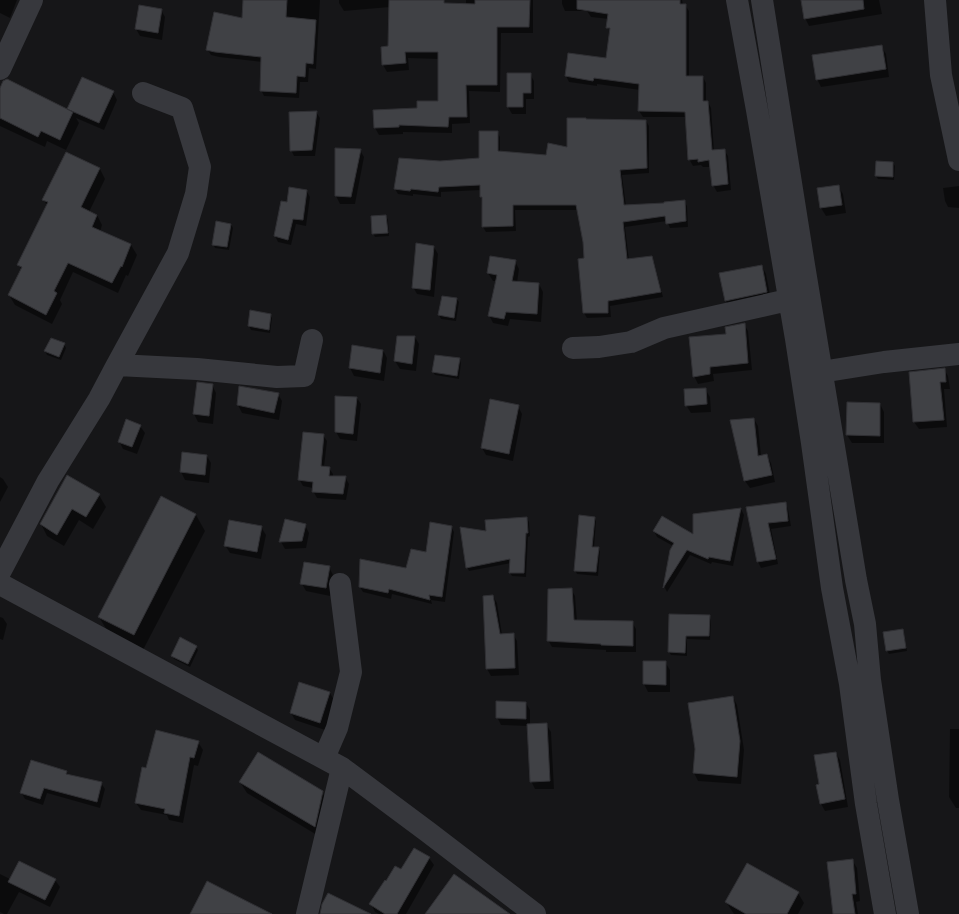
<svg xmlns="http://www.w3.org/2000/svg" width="959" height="914" viewBox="0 0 959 914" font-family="Poppins,sans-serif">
	<rect width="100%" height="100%" fill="#161618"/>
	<path fill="#0007" d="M0,0H17L10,18L0,13Z
		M244,0H320L316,69L309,68L308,82H300L299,98L264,96L261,90L262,62L219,57L211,55L207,49L243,19Z
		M339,0H406L466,24V0H533V33H501L500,92L469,91L470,123L452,124V133L403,132V134L379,135L375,128L374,111L418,109L439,102V59L408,58L409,70L387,72L383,65L389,47L390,7L344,11L339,3Z
		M562,0H682L683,5H685L689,11V77H703L706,83V102H708L711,108L714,151L724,150L728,156L731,190L717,192L713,185L711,167H703L701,165L693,166L689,159L687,117H643L639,111L640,90L597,84V86L569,82L566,76L569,54L607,59L610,32L608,27L609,19L591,17L587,11H565L562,4Z
		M802,0H879L882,14L809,26L805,18Z
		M161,10L165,17L162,40L140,36L136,29Z
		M881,46L886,54L889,77L821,87L817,79Z
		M508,74H530L534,81V99H526V114H512L508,107Z
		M0,90L70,111L68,109L113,92L117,100L104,130L76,118L79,123L66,150L47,141L45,147L0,126Z
		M316,112L320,118L315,156H294L291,150Z
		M586,120L646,121L649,126V173L622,175L626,206L665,204L684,201L687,206L688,227L670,228L667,221L625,227L629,260L651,257L654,262L663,297L610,306L611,317L587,318L584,313L585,259L584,241L578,210H515L516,231L486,232L483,227L481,190L441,192V197L413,194V196L398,194L395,189L440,162L480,159L497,132L500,137V153L547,156L568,148Z
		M336,149L360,150L364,157L355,204H340L336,196Z
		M893,163L895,166L894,180L878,179L876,176Z
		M100,169L105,179L89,212L97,215L102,225L100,232L131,245L137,255L128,276L126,275L118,293L73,272L60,300L62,304L52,324L15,305L9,295L22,270L19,265L47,206L44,200Z
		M838,186L843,194L846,213L826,216L821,208Z
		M959,186V208L948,207L945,201L943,188Z
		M306,190L310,197L306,226L296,224L291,245L278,242L275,236L282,202L288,203Z
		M386,216L388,220L389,236L375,237L373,233Z
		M231,224L233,228L229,250L215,248L213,244Z
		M434,247L438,254L434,297L417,294L413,287Z
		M515,261L519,269L517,283L539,284L543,292L541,322L510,319L508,326L493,323L489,315L496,281H493L488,273Z
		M762,266L766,274L771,300L730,309L726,301L720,274Z
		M457,299L459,302L456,321L441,319L439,315Z
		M251,312L270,315L272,318L270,333L251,330L249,326Z
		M744,324L748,331L752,370L713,374L714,381L698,384L694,376L727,334Z
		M415,337L419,344L416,371L400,369L395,361Z
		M64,344L66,348L61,360L47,355L45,351Z
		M383,350L387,358L384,381L354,376L350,368Z
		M459,359L461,363L459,379L435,375L433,372Z
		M944,369L948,376L950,389H944L947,427L919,429L914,422L910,373Z
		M212,385L216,393L213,424L198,422L194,414Z
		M705,389L710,397L711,412L691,413L686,405Z
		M278,394L282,401L279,420L242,413L238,405Z
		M357,398L361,404L357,441L340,439L336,432Z
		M880,404L884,412V443H852L847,435Z
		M518,406L522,414L513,461L486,455L482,448Z
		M754,419L758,426L761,456L766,455L771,463L775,482L750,488L745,481Z
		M140,426L145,433L137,454L123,449L119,441Z
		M323,435L327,441L324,467L329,468L333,474V477H345L349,484L346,500L317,498L313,491V488L303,486L299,479Z
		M183,453L207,456L211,463L209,483L185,480L181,472Z
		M0,477L3,479L8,487L0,502Z
		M99,495L106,507L93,529L79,520L64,546L47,536L41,524Z
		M162,497L196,515L205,531L143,650L108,632L99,617Z
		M785,503L788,509L791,526L771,529L778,564L761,568L758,562L747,508Z
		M741,509L744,515L733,566L712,562L711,564L690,555L667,592L665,588L670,551L673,546L657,537L654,531L694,536Z
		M594,517L596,521L594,548H598L600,552L598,576L577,574L575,570Z
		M527,518L529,522L530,536L528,537L526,577L512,576L510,573L511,563L469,571L467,567L488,532Z
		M305,525L309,533L306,548L285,549L281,542Z
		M261,527L266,535L261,559L230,553L225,545Z
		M451,527L454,532L445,602L431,600L432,604L392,594L391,599L363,592L360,587L407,569L427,553Z
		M329,567L333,575L330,596L306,591L302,584Z
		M571,589L575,596L577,621L632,622L636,629V652H606V650L552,647L548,640Z
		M493,596L497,603L502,635L513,634L517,641L519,675L491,676L487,669Z
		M670,615L709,616L711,620L710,640L687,639V656L671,655L669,652Z
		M0,617L3,618L7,624L3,640L0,639Z
		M902,630L904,634L907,651L889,654L887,651L884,633Z
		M196,647L198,650L190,667L174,659L172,656Z
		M665,662L670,670V692H648L644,684Z
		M300,683L330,693L334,700L325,730L295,720L291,713Z
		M733,697L737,705L744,750L741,784L698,781L694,773L696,749Z
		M526,703L530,710V725L546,724L551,732L554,789H535L531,781L528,726L501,725L497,717Z
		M950,729H959V808H956L949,797Z
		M198,742L203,750L198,766L194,765L183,823L169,820L167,815L141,810L136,803L147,769Z
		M836,753L840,760L848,807L825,811L821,804L820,785Z
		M66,772L69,776L101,783L105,789L100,808L47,793L43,805L25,799L21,792Z
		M240,782L322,792L329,804L322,838L247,793Z
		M429,858L434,865L406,914H379L375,912L371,904L387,883L402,871Z
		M852,860L857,868L860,901L856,902L858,914H834L828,862Z
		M0,874L10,879L55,880L60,887L50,907L19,892L7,914H4L0,912Z
		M798,893L804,903L798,914H734L726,902Z"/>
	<path fill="#404145" stroke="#303034" d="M243,0H287L286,17L316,20L313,64L306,63L305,77L297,76L296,93L260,91L261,57L215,52L206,50L214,12L242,18Z
		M389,0H444V3L475,4V0H530L529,27H497V85H466L467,117H449L448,127L399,125V127L374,128L373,110L417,108V101H438V52H405L406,63L382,65L381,47L388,46Z
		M577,0H680V4H686V76H703V101H708L712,150L725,149L728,184L712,186L709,160L698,162V159L688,160L685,112L638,111L639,84L594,78L593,81L565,76L568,53L606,58L610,28H606L608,14L577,9Z
		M801,0H863L864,9L804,19Z
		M139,5L162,9L158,33L135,29Z
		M882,45L886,69L816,80L812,55Z
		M507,73H531V93H523V107H507Z
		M82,77L114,91L99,123L67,109Z
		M7,79L73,112L60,140L41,131L38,137L0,118V88L3,81Z
		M317,111L312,150L290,151L289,112Z
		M567,118H586V119L646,120L647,168L620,170L624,205L664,203V202L685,200L686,221L666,224L665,216L623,222L627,259L652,256L661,292L608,301V313H583L578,259L584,258L583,242L576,205H513V226L482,227V197H480V185L439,187L438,192L411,189L410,191L394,189L399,158L440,161L479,158V131H498V151L546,155L548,143L567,147Z
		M335,148L361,149L351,197L335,196Z
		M66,152L100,168L81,207L97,215L92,227L131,244L122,267L121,266L112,283L68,263L54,291L57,293L46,315L8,295L22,267L17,265L48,202L42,200Z
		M876,161L893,162V177L875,176Z
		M839,185L842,205L820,208L817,188Z
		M289,187L307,190L303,220L293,219L288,240L274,236L281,201L287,202Z
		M386,215L388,233L372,234L371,216Z
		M216,221L231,224L227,247L212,245Z
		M416,243L434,246L430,290L412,288Z
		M490,256L516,260L512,281L539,283L537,314L506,312L504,319L488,316L497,275L487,273Z
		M762,265L767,292L725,301L719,273Z
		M442,296L457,298L454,318L438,315Z
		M250,310L271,314L269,330L248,326Z
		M745,323L748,363L710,367V374L693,377L689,337L726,334L725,327Z
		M397,336H415L412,364L394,361Z
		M51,338L65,343L59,357L44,351Z
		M352,345L383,350L380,373L349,368Z
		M435,355L460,358L457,376L432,372Z
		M945,368L946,382H940L944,420L913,422L909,372Z
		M197,382L213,384L209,416L193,414Z
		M239,386L279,393L274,413L237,405Z
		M706,388L707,404L685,406L684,389Z
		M335,396L357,397L353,434L335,432Z
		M490,399L519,405L509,454L481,448Z
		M847,402L880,403V436L846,435Z
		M754,418L758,456L767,454L772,475L744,481L730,420Z
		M126,419L141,425L132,447L118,442Z
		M303,432L324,434L321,466L330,467L329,476H346L343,494L312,492L313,482L298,480Z
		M182,452L207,455L205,475L180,472Z
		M67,475L100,494L86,517L72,509L57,535L40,524Z
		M161,496L196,514L134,635L98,617Z
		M786,502L788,521L768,523L776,559L757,562L746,507Z
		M741,508L730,561L709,557L708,559L687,550L663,588L670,550L674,543L653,531L662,516L693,534V514Z
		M579,515L595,517L592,547H599L596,572L574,571Z
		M527,517L528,533H526L524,573H509L510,559L466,568L460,527L486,531L485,520Z
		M285,519L306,524L302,541L279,542Z
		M229,520L262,526L257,552L224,546Z
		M430,522L452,526L442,597L429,595L430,600L389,589L388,593L359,587L360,559L406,568L411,549L426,552Z
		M304,562L330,566L326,588L300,584Z
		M572,588L574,620L633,621V646L601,645V644L547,641L548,589Z
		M493,595L500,634L514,633L515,668L486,669L483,596Z
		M669,614L710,615L709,636H686L685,653L668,652Z
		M903,629L906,648L886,651L883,632Z
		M180,637L197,646L188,664L171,656Z
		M643,661H666V685L643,684Z
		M299,682L330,692L320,723L290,713Z
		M733,696L740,741L737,777L693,773L695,749L688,703Z
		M496,701L526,702V719L496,718Z
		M547,723L550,781L530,782L527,724Z
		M156,730L199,741L194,758L190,757L179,816L164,813L165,809L135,803L142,767L146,768Z
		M258,752L323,791L315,827L239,782Z
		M836,752L845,799L820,804L816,785L819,784L814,755Z
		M31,760L67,771L66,774L102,782L97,802L44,788L40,799L20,793Z
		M414,848L430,857L397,914H385L369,904L385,880L386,881L395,866L401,869Z
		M853,859L856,894H852L855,914H833L827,862Z
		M19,861L56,879L45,900L8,882Z
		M747,863L799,892L787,914H746L725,902Z
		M454,874L510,914H425Z
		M207,881L272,914H190Z
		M328,893L371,914H320L322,904Z"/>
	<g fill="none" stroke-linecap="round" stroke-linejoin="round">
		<path stroke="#37383d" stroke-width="22" d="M737,0L757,110L796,339L812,443L832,588L850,684L866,804L885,914
			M762,0L804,265L856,580L865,624L870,680L888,800L908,914
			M935,0L941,75L959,160
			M0,69L32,0
			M573,348L599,347L631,342L664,328L788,300
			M117,365L178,253L196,194L200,167L182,108L143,93
			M821,372L884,362L959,354
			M0,572L48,481L99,399L117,365L197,369L277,377L304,376L312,340
			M0,584L342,768L428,832L535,914
			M324,758L337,728L351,672L340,584
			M307,914L342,768"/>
	</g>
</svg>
